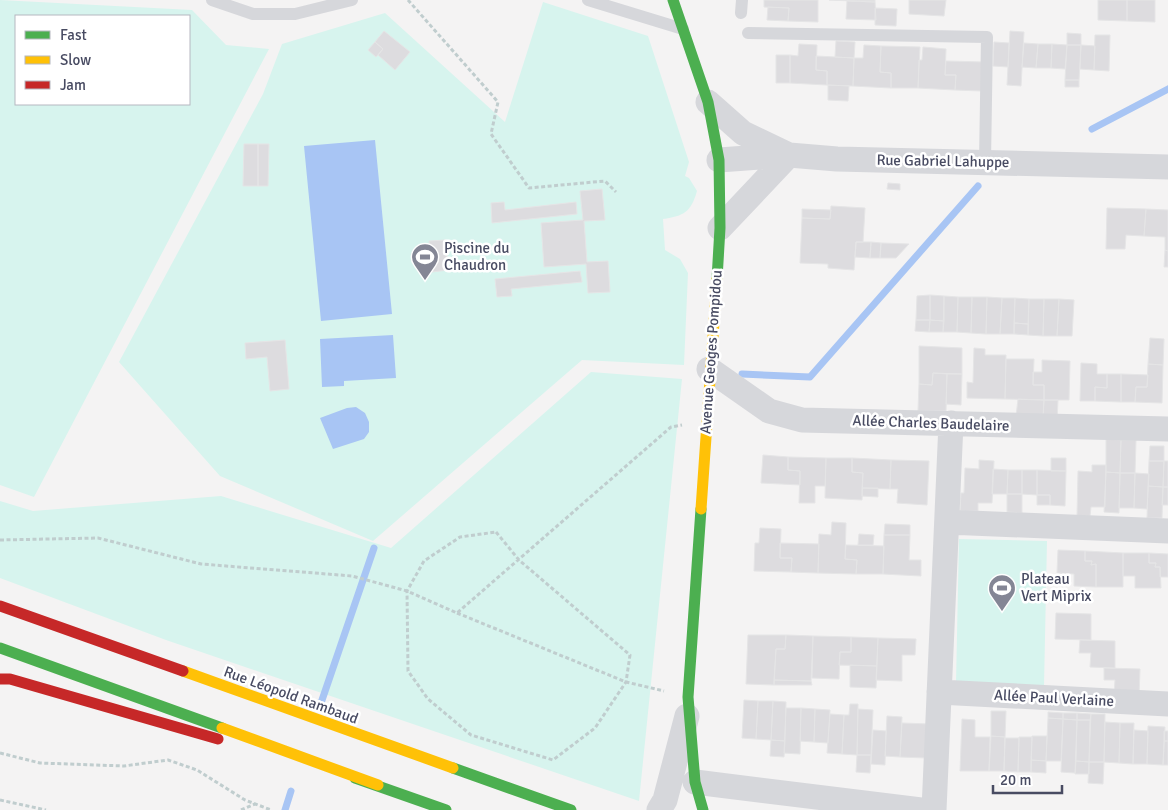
<svg xmlns="http://www.w3.org/2000/svg" width="1168" height="810" viewBox="0 0 1168 810" font-family="Signika,sans-serif">
	<rect width="100%" height="100%" fill="#f4f3f3"/>
	<path fill="#d7f4ee" fill-rule="evenodd" d="M0,0L192,10L226,45L269,49L34,497L0,485ZM16,16H189V104H16Z
		M543,2L648,36L689,162L685,176L689,178L697,191C691,212 684,216 663,219L665,250L680,259L688,273L684,365L582,360L373,541L220,476L119,362L263,94L282,44L385,13L505,122Z
		M591,372L682,379L639,801L166,640L0,578V501L33,511L221,496L391,548Z
		M959,539L1047,541L1044,686L956,683Z"/>
	<path fill="#a8c5f4" d="M375,140L392,314L321,321L304,146Z
		M393,335L396,378L344,381V386L322,387L320,339Z
		M356,407L365,413L369,422V432L364,439L333,449L320,418L347,408Z"/>
	<g fill="none" stroke-linecap="round" stroke-linejoin="round">
		<path stroke="#a8c5f4" stroke-width="7" d="M1092,129L1168,89
			M742,374L810,377L978,186
			M321,703L374,548
			M285,810L291,791"/>
	</g>
	<path fill="#dddcdf" stroke="#e5e5e6" d="M764,0H818V22L788,21L789,8L764,7Z
		M829,0H875V2Z
		M909,0H946L944,16L909,14Z
		M1098,0H1127V21L1098,20Z
		M1127,0H1155V22L1127,21Z
		M847,1L875,2L876,20L846,19Z
		M768,7L789,8L788,21L767,20Z
		M875,8L897,9L896,26L875,25Z
		M384,31L410,52L395,70L378,55L383,49L375,42Z
		M1010,31L1024,32L1021,86L1007,85Z
		M1067,33L1081,34V45H1067Z
		M1095,35H1110L1109,71L1094,70Z
		M836,41L855,42L854,58L835,57Z
		M375,42L383,49L376,57L368,50Z
		M994,42L1009,43L1008,67L993,66Z
		M1024,43L1038,44L1036,68L1022,67Z
		M799,44L817,45L816,70L827,71V85L790,83V55L798,56Z
		M1038,44H1052L1051,68H1036Z
		M1052,44L1067,45L1065,69L1051,68Z
		M864,45L881,46L880,72L891,73V88L853,86L854,58H863Z
		M1067,45H1081L1079,80H1065Z
		M1081,45L1095,46L1094,70L1080,69Z
		M881,46L920,47L918,88H891V73L880,72Z
		M923,47L946,49L945,75H956L955,90L918,88L919,60H922Z
		M776,55H790V83H776Z
		M816,56L854,58L853,86L827,85V71L816,70Z
		M946,61L983,62L982,91L955,90L956,75H945Z
		M1065,80H1079V87H1065Z
		M828,85L849,86L848,101L828,100Z
		M244,144H258V186H243Z
		M258,144H269L268,186H258Z
		M888,183L900,184V190L887,189Z
		M602,189L605,220L584,221L587,262L608,261L610,292L588,293L586,264L544,267L541,223L583,220L580,191Z
		M504,202L505,210L576,202L577,214L492,223L491,203Z
		M831,206L865,208L863,242H856L854,270L828,268V264L800,263L802,218L830,219Z
		M1107,208L1146,209L1144,236L1126,235L1125,249H1106Z
		M802,209L831,210L830,219L802,218Z
		M1146,209L1168,210V251L1165,250V237L1144,236Z
		M446,240L448,270L432,272L431,265H434L433,247L430,248L429,241Z
		M856,242H871L870,258L855,257Z
		M871,242L881,243L880,258H870Z
		M881,243L909,244L896,258H880Z
		M1165,250L1168,251V267H1164Z
		M580,271L582,282L511,289L512,296L497,297L495,279Z
		M930,295L944,296V321L930,320Z
		M930,295V320H916L917,296Z
		M944,296L958,297L957,332H943Z
		M958,297H972L971,333L957,332Z
		M972,297H987L986,334L971,333Z
		M987,297L1002,298L1000,334H986Z
		M1002,298H1015L1014,334H1000Z
		M1015,298L1029,299L1028,324L1014,323Z
		M1029,299H1044L1043,336L1028,335Z
		M1044,299H1059L1057,336H1043Z
		M1059,299L1074,300L1072,336H1057Z
		M916,320H930L929,332L915,331Z
		M930,320L944,321L943,332H929Z
		M1014,323L1028,324V335L1014,334Z
		M1150,338L1164,339L1163,365L1148,364Z
		M285,340L289,389L270,391L267,357L246,359L245,343Z
		M919,346L962,348V374L933,373L932,385L919,384Z
		M974,348L985,349V355H1006L1005,399L967,398V382L973,383Z
		M1006,359H1034L1033,385H1044V400L1005,399Z
		M1042,360L1070,361L1069,400H1044V385H1033V372H1042Z
		M1081,363L1097,364V374H1107V388L1095,387V401H1080Z
		M1148,364L1163,365L1162,403L1135,402L1136,387H1147Z
		M933,373L947,374L946,411H918L919,384L932,385Z
		M947,374H962L961,405L946,404Z
		M1107,374H1121V402L1095,401V387L1107,388Z
		M1121,374L1148,375L1147,387H1136L1135,402H1121Z
		M1018,399L1044,400L1043,416H1016Z
		M1044,400H1058L1057,421L1043,420Z
		M1106,439L1121,440L1120,473L1106,472Z
		M1121,440H1136L1135,473H1120Z
		M1150,446H1164V461H1149Z
		M763,455L788,457V470L800,471V485L761,483Z
		M788,457L826,458L825,486H815V503H799L800,471L788,470Z
		M826,458H852V472L863,473L862,500L825,498Z
		M852,458L891,460L890,489L862,488L863,473L852,472Z
		M1051,458H1066V471H1051Z
		M891,460L929,461L927,505L897,503L898,489H890Z
		M979,460L994,461L992,503H978V511H960L961,493H964L965,468L979,469Z
		M1149,461H1164L1163,487L1148,486Z
		M1164,461H1168V487H1163Z
		M1092,465H1106L1105,507H1091L1090,516H1077L1078,471L1092,472Z
		M993,469L1008,470L1007,494H992Z
		M1008,470H1022V494H1007Z
		M1022,470H1037V495L1022,494Z
		M1037,470L1066,471L1065,506L1050,505V495H1037Z
		M1106,472L1120,473L1119,513L1104,512Z
		M1120,473H1135L1134,508H1119Z
		M1135,473L1149,474L1147,509L1134,508Z
		M1148,486L1163,487L1162,518H1147Z
		M1163,487H1168V505H1162Z
		M862,488H878V497L862,496Z
		M1007,494H1022V513L1007,512Z
		M1037,495H1050V505H1037Z
		M832,522L846,523L845,559L857,560L856,574L818,573L819,534L831,535Z
		M885,524L910,525V535H884Z
		M760,528L781,529L780,558H792L791,572L754,571L755,543H759Z
		M859,534L874,535L873,545H858Z
		M884,535H910L909,560H921V576L883,574Z
		M780,543L819,544L818,573L791,572L792,558H780Z
		M846,545L884,546L883,574H856L857,560L845,559Z
		M1058,550L1085,551V561H1092L1091,565L1096,564V587L1074,586V574L1057,573Z
		M1085,551L1123,553V587H1096V564L1091,565L1092,561H1085Z
		M1123,553H1149V563H1156L1155,567H1160L1161,588H1135V576H1123Z
		M1149,553L1168,554V577H1160V567H1155L1156,563H1149Z
		M1056,613L1091,614V640L1055,639Z
		M748,635H786L785,649H776L774,685L746,684Z
		M786,635L813,636L811,681L774,680L776,649H785Z
		M813,636L851,637V652H840L839,679L812,678Z
		M851,637L878,638L877,666L839,665L840,652H851Z
		M878,638L916,639L915,655H902V681L876,680Z
		M1080,640L1115,641V668L1090,667L1091,653H1079Z
		M850,665L877,666L876,688L850,687Z
		M1104,668L1140,669L1139,696L1114,695L1115,680H1104Z
		M774,680L811,681L812,685H774Z
		M744,700L758,701L756,739L742,738Z
		M758,701H773L771,740L756,739Z
		M773,701L786,702L785,741L771,740Z
		M850,704H858L857,755L842,754L844,715H849Z
		M786,708H801L800,754L784,753Z
		M801,708L815,709L814,742L800,741Z
		M815,709L830,710L828,743L814,742Z
		M858,709L873,710L871,755H857Z
		M991,711H1006L1005,737L991,736Z
		M1048,712L1063,713V719L1048,718Z
		M1063,713H1077V720L1063,719Z
		M1077,713L1091,714L1090,720H1077Z
		M830,714L844,715L842,754L827,753Z
		M1091,714H1105L1104,762H1089Z
		M887,716L902,717L900,757L885,756Z
		M1048,718L1063,719L1061,761H1046Z
		M962,719L975,720V737H990L989,771H960Z
		M1063,719L1077,720L1075,773L1061,772Z
		M1077,720H1090L1089,762L1076,761Z
		M1105,722L1120,723L1119,763L1104,762Z
		M902,723L929,724L927,758L900,757Z
		M1120,723H1134L1133,764L1119,763Z
		M1148,726L1165,727L1163,765L1147,764Z
		M873,730L886,731L885,765L871,764Z
		M1134,730L1148,731L1147,764H1133Z
		M1164,731H1168V741H1164Z
		M991,736L1005,737L1004,771H989Z
		M1032,736H1047L1046,761L1031,760Z
		M1019,737H1032L1031,772H1018Z
		M1005,738H1019L1018,772L1004,771Z
		M771,740L785,741L784,757L770,756Z
		M1164,741H1168V765H1163Z
		M857,755H871L870,773L856,772Z
		M1031,760L1046,761V773L1031,772Z
		M1076,761L1089,762V774H1075Z
		M1089,762H1104L1103,784L1088,783Z"/>
	<g fill="none" stroke-linecap="round" stroke-linejoin="round">
		<path stroke="#c0cdce" stroke-width="3" stroke-dasharray="4 2.5" stroke-linecap="butt" d="M408,0L498,102L491,134L529,188L605,181L616,192
			M496,532L519,560L630,655L626,682L595,728L553,760L471,735L428,699L408,671L407,591L424,561L460,537Z
			M0,540L98,538L201,564L352,576L407,591L457,613L671,427L682,425
			M457,613L626,682L664,691
			M0,753L40,763L124,766L168,760L197,770L245,800L271,810
			M0,800L46,810
			M241,810L255,804"/>
		<path stroke="#d6d7db" stroke-width="12" d="M212,0L253,14H295L352,0
			M588,0L683,29
			M741,13L742,0
			M748,33L987,37L985,162"/>
		<path stroke="#d6d7db" stroke-width="25" d="M708,102L743,133L789,155L720,228
			M719,160L789,155L837,159L1168,167
			M709,369L769,411L802,420L1168,429
			M947,522L1168,531
			M939,692L1168,704
			M695,782L921,810
			M659,810L665,800L687,716
			M934,810L951,423"/>
		<path stroke="#4caf50" stroke-width="11" d="M673,0L708,102L719,160L720,228L717,279
			M701,509L688,697L695,782L703,810
			M0,648L222,728
			M453,768L571,810
			M355,778L446,810"/>
		<path stroke="#ffc107" stroke-width="11" d="M701,509L717,279
			M183,671L453,768
			M222,728L378,785"/>
		<path stroke="#c62828" stroke-width="11" d="M0,606L183,671
			M0,679H10L218,739"/>
	</g>
	<defs>
		<g id="stadium-pin" transform="scale(1.4375)"><path d="M0 17L-7.5 6A9.5 9.5 0 1 1 7.5 6Z" fill="#848695" stroke="#fff"/><path d="M0-5a6.5 5 0 1 0 0 10a6.5 5 0 1 0 0-10ZM-3.5-1.8h7v3.6h-7Z" fill="#fff"/></g>
	</defs>
	<g fill-rule="evenodd">
		<use href="#stadium-pin" x="425" y="257"/>
		<use href="#stadium-pin" x="1002" y="588"/>
	</g>
	<g text-anchor="middle" dominant-baseline="central" stroke-width="5" stroke-linejoin="round" paint-order="stroke">
		<g font-size="15" fill="#484b62" stroke="#fff">
			<text transform="translate(943 161) rotate(1)">Rue Gabriel Lahuppe</text>
			<text transform="translate(711 352) rotate(-86)">Avenue Geoges Pompidou</text>
			<text transform="translate(931 423) rotate(2)">Allée Charles Baudelaire</text>
			<text transform="translate(291 695) rotate(20)">Rue Léopold Rambaud</text>
			<text transform="translate(1054 698) rotate(3)">Allée Paul Verlaine</text>
		</g>
		<g font-size="15" fill="#484b62" stroke="#fff" text-anchor="start">
			<text x="444" y="248">Piscine du<tspan x="444" dy="17">Chaudron</tspan></text>
			<text x="1021" y="579">Plateau<tspan x="1021" dy="17">Vert Miprix</tspan></text>
		</g>
	</g>
	<rect x="15" y="15" width="175" height="90" fill="#ffffff" stroke="#b6b7c0"/>
	<rect x="25" y="31" width="25" height="8" fill="#4caf50" stroke="#b6b7c0"/>
	<text x="60" y="40" font-size="15" fill="#484b62">Fast</text>
	<rect x="25" y="56" width="25" height="8" fill="#ffc107" stroke="#b6b7c0"/>
	<text x="60" y="65" font-size="15" fill="#484b62">Slow</text>
	<rect x="25" y="81" width="25" height="8" fill="#c62828" stroke="#b6b7c0"/>
	<text x="60" y="90" font-size="15" fill="#484b62">Jam</text>
	<path d="M993 785v8h69v-8" fill="none" stroke="#484b62" stroke-width="2.5"/>
	<text x="1000" y="785" font-size="15" fill="#484b62" stroke="#ffffff" stroke-width="4" paint-order="stroke">20 m</text>
</svg>
